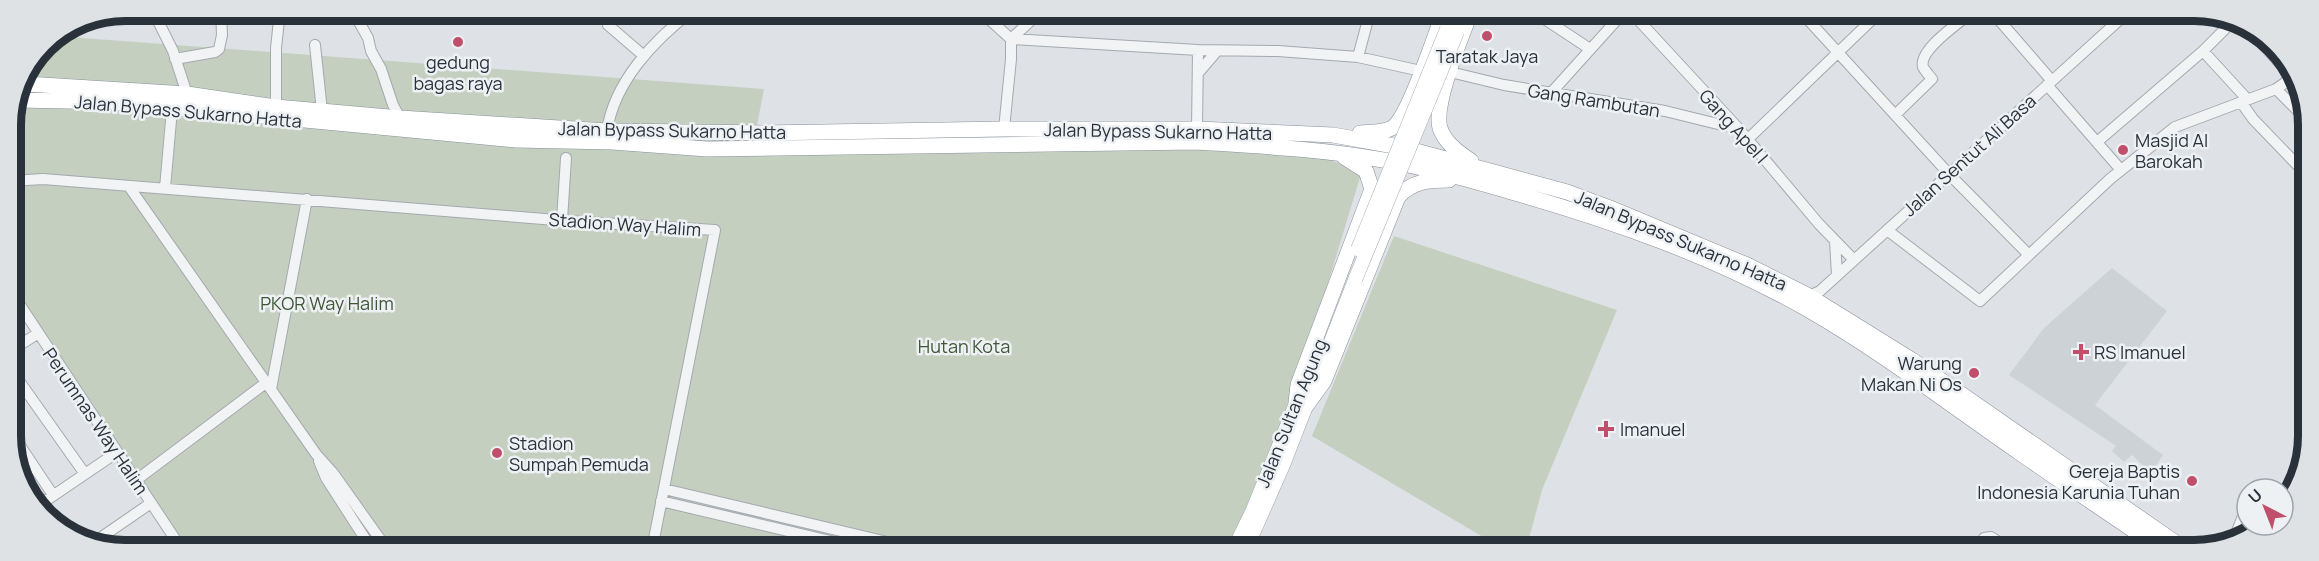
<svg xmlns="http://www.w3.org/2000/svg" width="2319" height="561" viewBox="0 0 2319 561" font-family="Manrope,sans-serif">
	<rect width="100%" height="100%" fill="#dee2e6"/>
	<path fill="#cdd2d7" d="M2112,268L2167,311L2095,405L2163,455L2151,473L2132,455L2124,462L2112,451L2116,446L2009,375L2044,328Z"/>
	<path fill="#c5cfc0" d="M56,36L764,89L753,146L1253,144L1325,157L1361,174L1292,402L1228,549L180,548L12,298L11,118L44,44Z
		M1394,236L1617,310L1542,490L1526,550H1505L1312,436Z"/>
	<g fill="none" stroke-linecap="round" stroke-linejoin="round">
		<g stroke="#a4a9af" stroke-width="12">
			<path id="minor" d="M153,11L173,51L187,94
				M353,11L368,38L371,51L381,69L393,105L400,118
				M980,11L1011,39L1198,50L1278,51L1358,57L1421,71
				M619,12L608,25L644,56
				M1534,12L1590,49
				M1631,12L1739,129L1819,224L1854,260
				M1801,12L1949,174L2029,255
				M1993,13L2052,81
				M280,16L316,11
				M80,20H95
				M315,45L322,111
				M2203,51L2247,99
				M1358,57L1370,12
				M175,59L215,52L219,49L222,35L221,11
				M1199,72L1217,51
				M1450,72L1504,85L1665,111L1738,129
				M2047,85L2121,170
				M2276,89L2306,119
				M1551,93L1624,12
				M2241,102L2253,119L2306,174
				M276,107V48L280,11
				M1895,115L1932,79C1929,75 1925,71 1923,67C1918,50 1960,22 1971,13
				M1004,129L1011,59V39L1041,11
				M1197,129L1198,50
				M607,131C614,82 654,40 692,11
				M1747,140L1880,12
				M2097,142L2203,51L2233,21
				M11,181L43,179L569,221L715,230L652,549
				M130,188L316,454L333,473L387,549
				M165,188L172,109
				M562,220L566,158
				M1887,230L1980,301L2110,179L2175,127L2276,89L2286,82L2289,76L2285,69L2251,31
				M1835,241L1837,275
				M12,293L181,548
				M1809,296L1820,291L2127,13
				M12,350L37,334
				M12,371L85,474
				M271,389L307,199
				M13,435L53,495
				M319,461L326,478L371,548
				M135,481L267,382
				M664,489L917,549
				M661,501L864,549
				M38,506L116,453
				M2235,536L2247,506
				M93,543L151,503
				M1975,550L1984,538L1991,537L2011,550"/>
		</g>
		<g stroke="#9fa8b1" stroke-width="15">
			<path id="major" d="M1447,29L1454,12
				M1234,549L1253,510L1300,394
				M1246,549L1283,465L1355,280"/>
		</g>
		<g stroke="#87919b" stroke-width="16">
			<path id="highway" d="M1471,12C1461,37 1433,104 1440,128C1445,143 1459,153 1471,161
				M26,84L187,94L276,107L400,118L607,131L764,133L1004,129H1197L1333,135L1405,148L1567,192L1610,208L1747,265L1809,296L1912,360L2186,550
				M19,100L114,102L516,140L612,142L707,149L1196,142C1258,146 1321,149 1383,160C1425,167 1466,179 1508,191C1611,220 1713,256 1807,309C1882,352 1949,404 2020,453C2067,486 2115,517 2162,550
				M1360,133C1370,132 1383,133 1392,128C1409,118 1435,34 1444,12
				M1296,403L1298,385L1372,189L1366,171L1344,157
				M1306,406L1324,381L1398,197C1412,181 1429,180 1449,180"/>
		</g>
		<use href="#minor" stroke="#f1f3f5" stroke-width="10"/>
		<use href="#major" stroke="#fff" stroke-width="14"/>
		<use href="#highway" stroke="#fff" stroke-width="15"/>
		<g stroke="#9fa8b1" stroke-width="15" stroke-linecap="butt">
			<path id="major-bridge" d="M1358,249L1447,29
				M1355,280L1457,32"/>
		</g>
		<use href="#major-bridge" stroke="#fff" stroke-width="14"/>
	</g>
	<g fill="#bf4f6a" stroke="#eef1f4" stroke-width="2">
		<circle cx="1487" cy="36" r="6"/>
		<circle cx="458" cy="42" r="6"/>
		<circle cx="2123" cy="150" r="6"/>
		<path d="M2078 343h6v6h6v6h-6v6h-6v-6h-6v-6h6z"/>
		<circle cx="1974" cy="373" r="6"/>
		<path d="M1603 420h6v6h6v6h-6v6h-6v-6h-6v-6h6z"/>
		<circle cx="497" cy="453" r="6"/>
		<circle cx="2192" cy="481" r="6"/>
	</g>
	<g text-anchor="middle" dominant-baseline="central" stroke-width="5" stroke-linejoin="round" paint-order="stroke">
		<g font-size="18" fill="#29313b" stroke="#eef1f4" text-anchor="start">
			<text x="1487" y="56" text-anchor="middle">Taratak Jaya</text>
			<text x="458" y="62" text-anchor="middle">gedung<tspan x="458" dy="21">bagas raya</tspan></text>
			<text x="2135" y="140">Masjid Al<tspan x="2135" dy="21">Barokah</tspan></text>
			<text x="2094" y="352">RS Imanuel</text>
			<text x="1962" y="363" text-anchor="end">Warung<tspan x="1962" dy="21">Makan Ni Os</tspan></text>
			<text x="1620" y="429">Imanuel</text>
			<text x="509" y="443">Stadion<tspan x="509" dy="21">Sumpah Pemuda</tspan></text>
			<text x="2180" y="471" text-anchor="end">Gereja Baptis<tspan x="2180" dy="21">Indonesia Karunia Tuhan</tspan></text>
		</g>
		<g font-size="18" fill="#29313b" stroke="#eef1f4">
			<text transform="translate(1594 100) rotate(9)">Gang Rambutan</text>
			<text transform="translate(188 111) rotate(5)">Jalan Bypass Sukarno Hatta</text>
			<text transform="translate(1734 126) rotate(48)">Gang Apel I</text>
			<text transform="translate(672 130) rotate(1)">Jalan Bypass Sukarno Hatta</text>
			<text transform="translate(1158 131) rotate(1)">Jalan Bypass Sukarno Hatta</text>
			<text transform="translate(1969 155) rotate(-42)">Jalan Sentut Ali Basa</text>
			<text transform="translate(625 224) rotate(4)">Stadion Way Halim</text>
			<text transform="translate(1681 240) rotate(23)">Jalan Bypass Sukarno Hatta</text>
			<text transform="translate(1291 413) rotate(-68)">Jalan Sultan Agung</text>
			<text transform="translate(96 421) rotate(56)">Perumnas Way Halim</text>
		</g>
		<g font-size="18" fill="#405638" stroke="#eef1f4">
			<text x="327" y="303">PKOR Way Halim</text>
			<text x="964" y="346">Hutan Kota</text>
		</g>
	</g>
	<path d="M0 0H2319V561H0ZM125 21H2194A104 104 0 0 1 2298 125V436A104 104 0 0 1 2194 540H125A104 104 0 0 1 21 436V125A104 104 0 0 1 125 21Z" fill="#dee2e5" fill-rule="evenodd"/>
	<path fill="none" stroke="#29313b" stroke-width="8" d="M125 21H2194A104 104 0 0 1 2298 125V436A104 104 0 0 1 2194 540H125A104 104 0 0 1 21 436V125A104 104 0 0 1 125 21Z"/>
	<g transform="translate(2265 507) rotate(318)"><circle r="28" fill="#eef1f4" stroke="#9fa4aa" stroke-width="1.5"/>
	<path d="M0-4.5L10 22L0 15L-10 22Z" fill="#bf4f6a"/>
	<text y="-9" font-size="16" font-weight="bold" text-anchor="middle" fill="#29313b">U</text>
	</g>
</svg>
